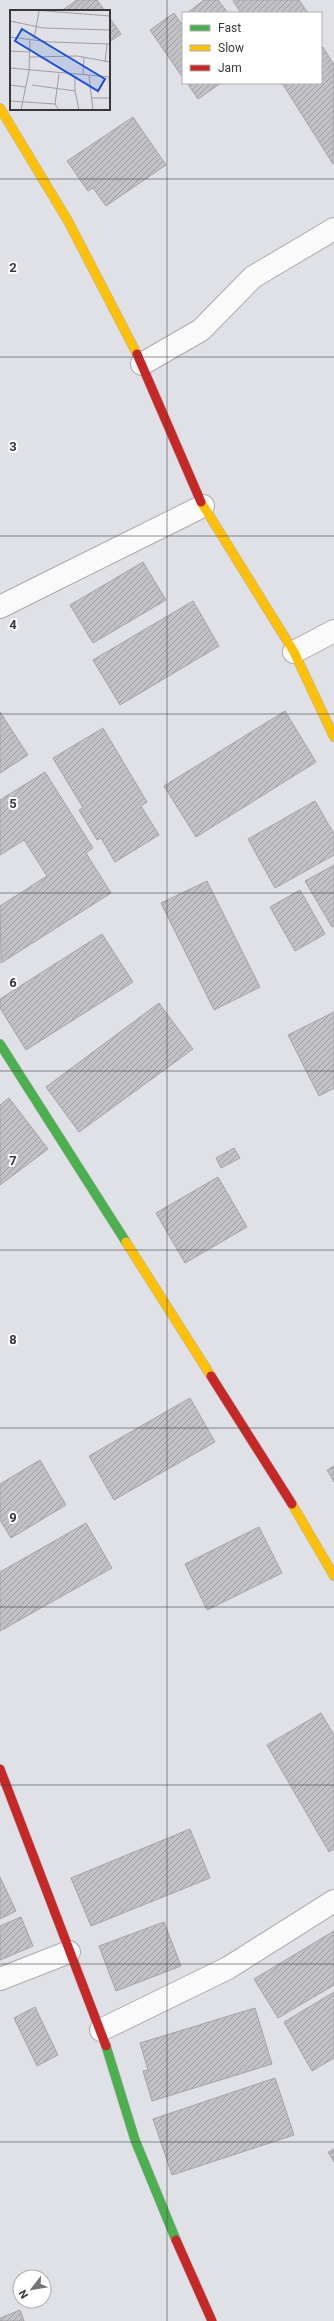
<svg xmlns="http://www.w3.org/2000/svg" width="334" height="2321" viewBox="0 0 334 2321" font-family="Roboto,sans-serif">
	<defs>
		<pattern id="building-hatch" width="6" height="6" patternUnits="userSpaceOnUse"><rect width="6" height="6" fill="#c1c1c6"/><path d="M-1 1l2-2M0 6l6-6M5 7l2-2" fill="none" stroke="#9e9ea2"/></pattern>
	</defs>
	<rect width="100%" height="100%" fill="#e0e1e7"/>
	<path fill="url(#building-hatch)" stroke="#a3a3a8" d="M77,0H97L105,11H61Z
		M204,0H218L228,13H187Z
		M235,0H299L308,13H241L233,1Z
		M174,13L183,26V78L150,30Z
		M109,17L121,34L109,42Z
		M323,47L334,65L333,164L282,83H321V49Z
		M187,83H221L198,99Z
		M133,117L166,165L106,206L93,188L88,191L67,161Z
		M143,562L166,600L93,643L70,605Z
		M193,601L219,646L120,705L93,660Z
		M285,711L316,762L196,837L164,786Z
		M0,712L28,755L0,773Z
		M103,728L147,802L141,806L159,835L115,862L101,838L97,840L79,810L83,808L53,758Z
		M45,772L93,848L86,853L111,893L1,963L0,906L47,876L24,840L0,855V800Z
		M315,801L334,834V855L275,888L248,839Z
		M334,865V926L332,927L305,881Z
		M207,881L260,987L214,1010L161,903Z
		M300,890L325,934L295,951L270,907Z
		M102,934L133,982L26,1050L0,1008V999Z
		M159,1003L193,1049L79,1132L46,1087Z
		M334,1012V1088L319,1096L288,1035Z
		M9,1098L48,1149L0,1185V1105Z
		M234,1148L240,1158L221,1168L216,1158Z
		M218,1177L247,1227L185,1263L156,1213Z
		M190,1398L215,1442L114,1500L89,1456Z
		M40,1460L66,1505L11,1538L0,1520V1484Z
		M334,1466V1482L327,1470Z
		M86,1523L112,1568L0,1631V1572Z
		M259,1527L282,1573L207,1610L185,1564Z
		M321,1713L334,1735V1849L329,1852L267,1745Z
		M190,1829L210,1878L91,1926L71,1878Z
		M0,1877L16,1911L0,1919Z
		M21,1917L33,1946L0,1960V1926Z
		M164,1922L181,1966L116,1991L99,1946Z
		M334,1931V1985L278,2018L254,1979Z
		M334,1992V2058L312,2071L284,2022Z
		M35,2007L58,2055L37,2066L14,2018Z
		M255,2008L272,2064L152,2101L143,2071L148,2070L140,2043Z
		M275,2078L294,2135L172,2175L153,2119Z
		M334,2149V2162L328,2152Z
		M20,2310L24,2321H0V2318Z"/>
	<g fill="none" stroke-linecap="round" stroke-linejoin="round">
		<g stroke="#ababaf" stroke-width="24">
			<path id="street" d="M142,364L201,330L253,277L334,229
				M0,607L203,506
				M294,652L334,631
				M0,1979L69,1952
				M101,2030L228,1968L334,1901"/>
		</g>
		<g stroke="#ababaf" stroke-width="10">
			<path id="fast" d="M0,1044L126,1242
				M106,2046L135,2140L176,2240"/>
		</g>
		<g stroke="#ababaf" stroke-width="10">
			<path id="slow" d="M0,108L68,221L137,354
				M201,502L294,652L334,737
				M126,1242L211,1376
				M292,1504L334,1576"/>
		</g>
		<g stroke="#ababaf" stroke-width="10">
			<path id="jam" d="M137,354L201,502
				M211,1376L292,1504
				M0,1769L106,2046
				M176,2240L212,2321"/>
		</g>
		<use href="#street" stroke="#fafafb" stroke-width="22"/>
		<use href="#fast" stroke="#4caf50" stroke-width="9"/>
		<use href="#slow" stroke="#ffc107" stroke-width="9"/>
		<use href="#jam" stroke="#c62828" stroke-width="9"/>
	</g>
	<path fill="none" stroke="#38383d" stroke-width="1" stroke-opacity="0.55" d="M167,0V2321M0,179H334M0,357H334M0,536H334M0,714H334M0,893H334M0,1071H334M0,1250H334M0,1428H334M0,1607H334M0,1785H334M0,1964H334M0,2142H334"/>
	<g transform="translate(10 10)">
		<rect width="100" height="100" fill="#e0e1e7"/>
		<path fill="none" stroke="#9d9da3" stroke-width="1" d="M23,0L100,6M0,11L33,18L100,20M0,27L40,32L100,34M24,29L29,1M0,41L20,42M20,47L67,46L100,52M95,52L97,34M0,58L100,67M49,64L45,94L49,100M73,65L74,47M65,66V81L69,100M79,66L83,100M99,67L100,88M0,75L15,77M22,75L65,81M82,88H99M0,91L45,94M11,100L19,61L20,29"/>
		<path fill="#1d4ed8" fill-opacity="0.15" stroke="#1d4ed8" stroke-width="2" d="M12,19L95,69L88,81L5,31Z"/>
		<rect width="100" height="100" fill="none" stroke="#38383d" stroke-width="2"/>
	</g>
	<g font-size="13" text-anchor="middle" font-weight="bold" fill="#38383d" stroke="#fff" stroke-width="4" stroke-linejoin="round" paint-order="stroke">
		<text x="13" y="272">2</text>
		<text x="13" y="451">3</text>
		<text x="13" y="629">4</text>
		<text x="13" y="808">5</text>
		<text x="13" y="987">6</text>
		<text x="13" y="1165">7</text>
		<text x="13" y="1344">8</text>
		<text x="13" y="1522">9</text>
	</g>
	<rect x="182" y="12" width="140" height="72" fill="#ffffff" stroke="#afafb1"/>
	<rect x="190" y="25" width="20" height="6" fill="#4caf50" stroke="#afafb1"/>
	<text x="218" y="32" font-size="12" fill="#38383d">Fast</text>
	<rect x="190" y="45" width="20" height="6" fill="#ffc107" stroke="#afafb1"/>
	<text x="218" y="52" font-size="12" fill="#38383d">Slow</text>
	<rect x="190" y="65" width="20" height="6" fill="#c62828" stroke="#afafb1"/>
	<text x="218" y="72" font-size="12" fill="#38383d">Jam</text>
	<g transform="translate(32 2289) rotate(239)"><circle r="19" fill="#ffffff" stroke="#afafb1"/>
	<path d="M0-3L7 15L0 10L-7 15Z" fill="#737378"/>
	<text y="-6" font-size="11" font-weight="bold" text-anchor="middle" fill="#38383d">N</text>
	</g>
</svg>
